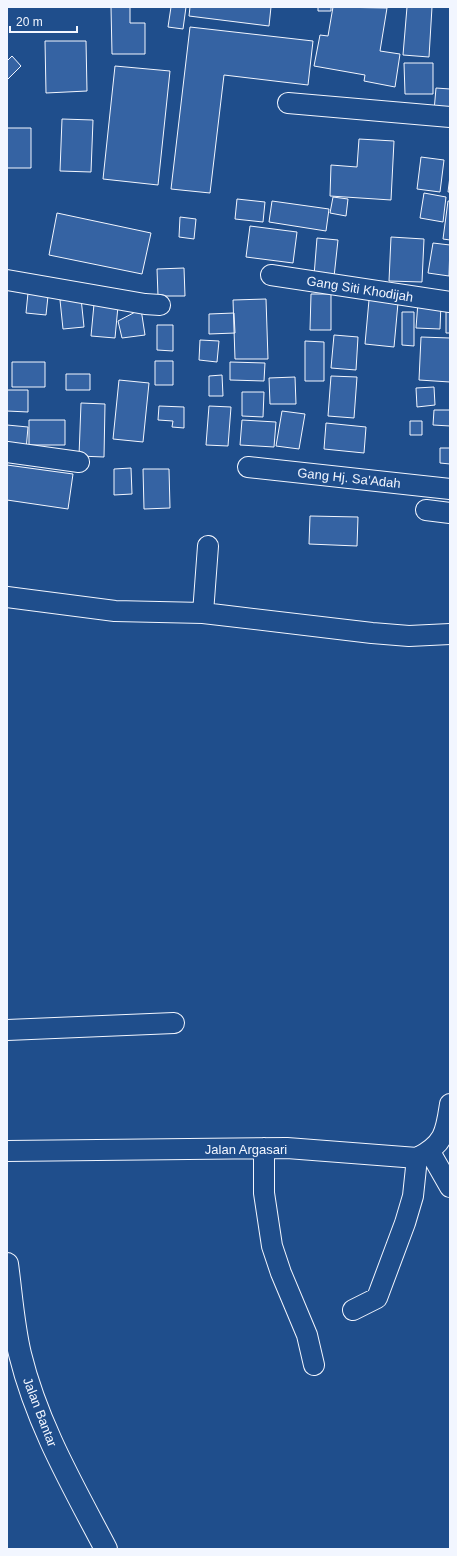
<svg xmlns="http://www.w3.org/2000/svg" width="457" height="1556" viewBox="0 0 457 1556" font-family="Helvetica,sans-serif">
	<rect width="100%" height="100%" fill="#1f4e8c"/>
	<path fill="#3563a3" stroke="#f2f6ff" d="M111,7H130V23H145V54H112Z
		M171,7H186L183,29L168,27Z
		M190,7H271L269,26L189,16Z
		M318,7H331V11H318Z
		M333,7L387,8L380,51L400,54L395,87L364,81L365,75L314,66L320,35L328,36Z
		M407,7H432L429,57L403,55Z
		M190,27L313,41L308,85L224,75L210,193L171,189Z
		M45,41H86L87,91L46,93Z
		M12,56L21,66L7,80V61Z
		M404,63H433V94H405Z
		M115,66L170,71L158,185L103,179Z
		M436,88L450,89V112L434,111Z
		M62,119L93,120L91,172L60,171Z
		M7,128H31V168H7Z
		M359,139L394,141L391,200L330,196L331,165L357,167Z
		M421,157L444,160L440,192L417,189Z
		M450,176V192H448Z
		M424,193L446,197L443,222L420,218Z
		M333,197L348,199L346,216L330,213Z
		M237,199L265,202L263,222L235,219Z
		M272,201L329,209L326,231L269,222Z
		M448,201H450V240L443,239Z
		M57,213L151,233L142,274L49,255Z
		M180,217L196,219L194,239L179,237Z
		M250,226L297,232L293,263L246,257Z
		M391,237L424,239L422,282L389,281Z
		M317,238L338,240L334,277L314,276Z
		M433,243L450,245L449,276L428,273Z
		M184,268L185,296H158L157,269Z
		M28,293L48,296L46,315L26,313Z
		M311,294H331V330H310Z
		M81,298L84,327L63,329L60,300Z
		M266,299L268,359H235L233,300Z
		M369,300L398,303L394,347L365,344Z
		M418,302L441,303L440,329L416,328Z
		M94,304L118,306L115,338L91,336Z
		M446,308H450V333H446Z
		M141,309L145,335L122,338L118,321Z
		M402,312H414V346L402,345Z
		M234,313L235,333L209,334V314Z
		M157,325H173V351L157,350Z
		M334,335L358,337L356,370L331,368Z
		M421,337L450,338V382L419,380Z
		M200,340L219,341L217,362L199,360Z
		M305,341L324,342V381H305Z
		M155,361H173V385H155Z
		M12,362H45V387H12Z
		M230,362L265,363L264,381L230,380Z
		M66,374H90V390H66Z
		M222,375L223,396H209V376Z
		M331,376L357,377L354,418L328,416Z
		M295,377L296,404H270L269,378Z
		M119,380L149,383L143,442L113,439Z
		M434,387L435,405L417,407L416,388Z
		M7,390H28V412L7,411Z
		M242,392H264L263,417L242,416Z
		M81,403L105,404L104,457L79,456Z
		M159,406L184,407V428L172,427L173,421L158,420Z
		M209,406L231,407L228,446L206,445Z
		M434,410H450V426L433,425Z
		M282,411L305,414L299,449L276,446Z
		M29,420H65V445H29Z
		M242,420L276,422L274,447L240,445Z
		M410,421H422V435H410Z
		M326,423L366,427L364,453L324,449Z
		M7,425L28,427L26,450L7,448Z
		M440,448H450V464L440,463Z
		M7,465L73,474L68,509L7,500Z
		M131,468L132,494L114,495V469Z
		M143,469H169L170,508L144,509Z
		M310,516L358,517L357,546L309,544Z"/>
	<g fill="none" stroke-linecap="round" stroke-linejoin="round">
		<g stroke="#f2f6ff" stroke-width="22">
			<path id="minor" d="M288,103L450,117
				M271,275L450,302
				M7,280L145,304L160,305
				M7,452L79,462
				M248,467L450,489
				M426,510L450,513
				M7,597L115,611L203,613L372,633L409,636L450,634
				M203,613L208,546
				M7,1030L174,1023
				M264,1148V1193L272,1246L281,1273L307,1335L314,1365
				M7,1151L287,1148L417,1158C445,1144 446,1131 450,1104
				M430,1152L450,1187
				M353,1310L377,1298L405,1223L413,1196L417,1158"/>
		</g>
		<g stroke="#f2f6ff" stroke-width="24">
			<path id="tertiary" d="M7,1264C11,1293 13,1325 20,1354C37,1424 73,1486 106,1549"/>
		</g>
		<use href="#minor" stroke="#1f4e8c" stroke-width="20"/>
		<use href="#tertiary" stroke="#1f4e8c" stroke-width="22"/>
	</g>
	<g text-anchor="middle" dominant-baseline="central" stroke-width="3" stroke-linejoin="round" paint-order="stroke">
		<g font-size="13" fill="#f2f6ff" stroke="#1f4e8c">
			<text transform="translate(360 289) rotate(9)">Gang Siti Khodijah</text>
			<text transform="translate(349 478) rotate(6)">Gang Hj. Sa'Adah</text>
			<text x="246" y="1149">Jalan Argasari</text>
			<text transform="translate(40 1412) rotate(69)">Jalan Bantar</text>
		</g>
	</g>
	<rect width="457" height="1556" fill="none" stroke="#f2f6ff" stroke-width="16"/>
	<path d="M10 26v6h67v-6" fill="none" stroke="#f2f6ff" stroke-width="2"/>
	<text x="16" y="26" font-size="12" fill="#f2f6ff" stroke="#1f4e8c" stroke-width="3" paint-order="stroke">20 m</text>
</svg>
